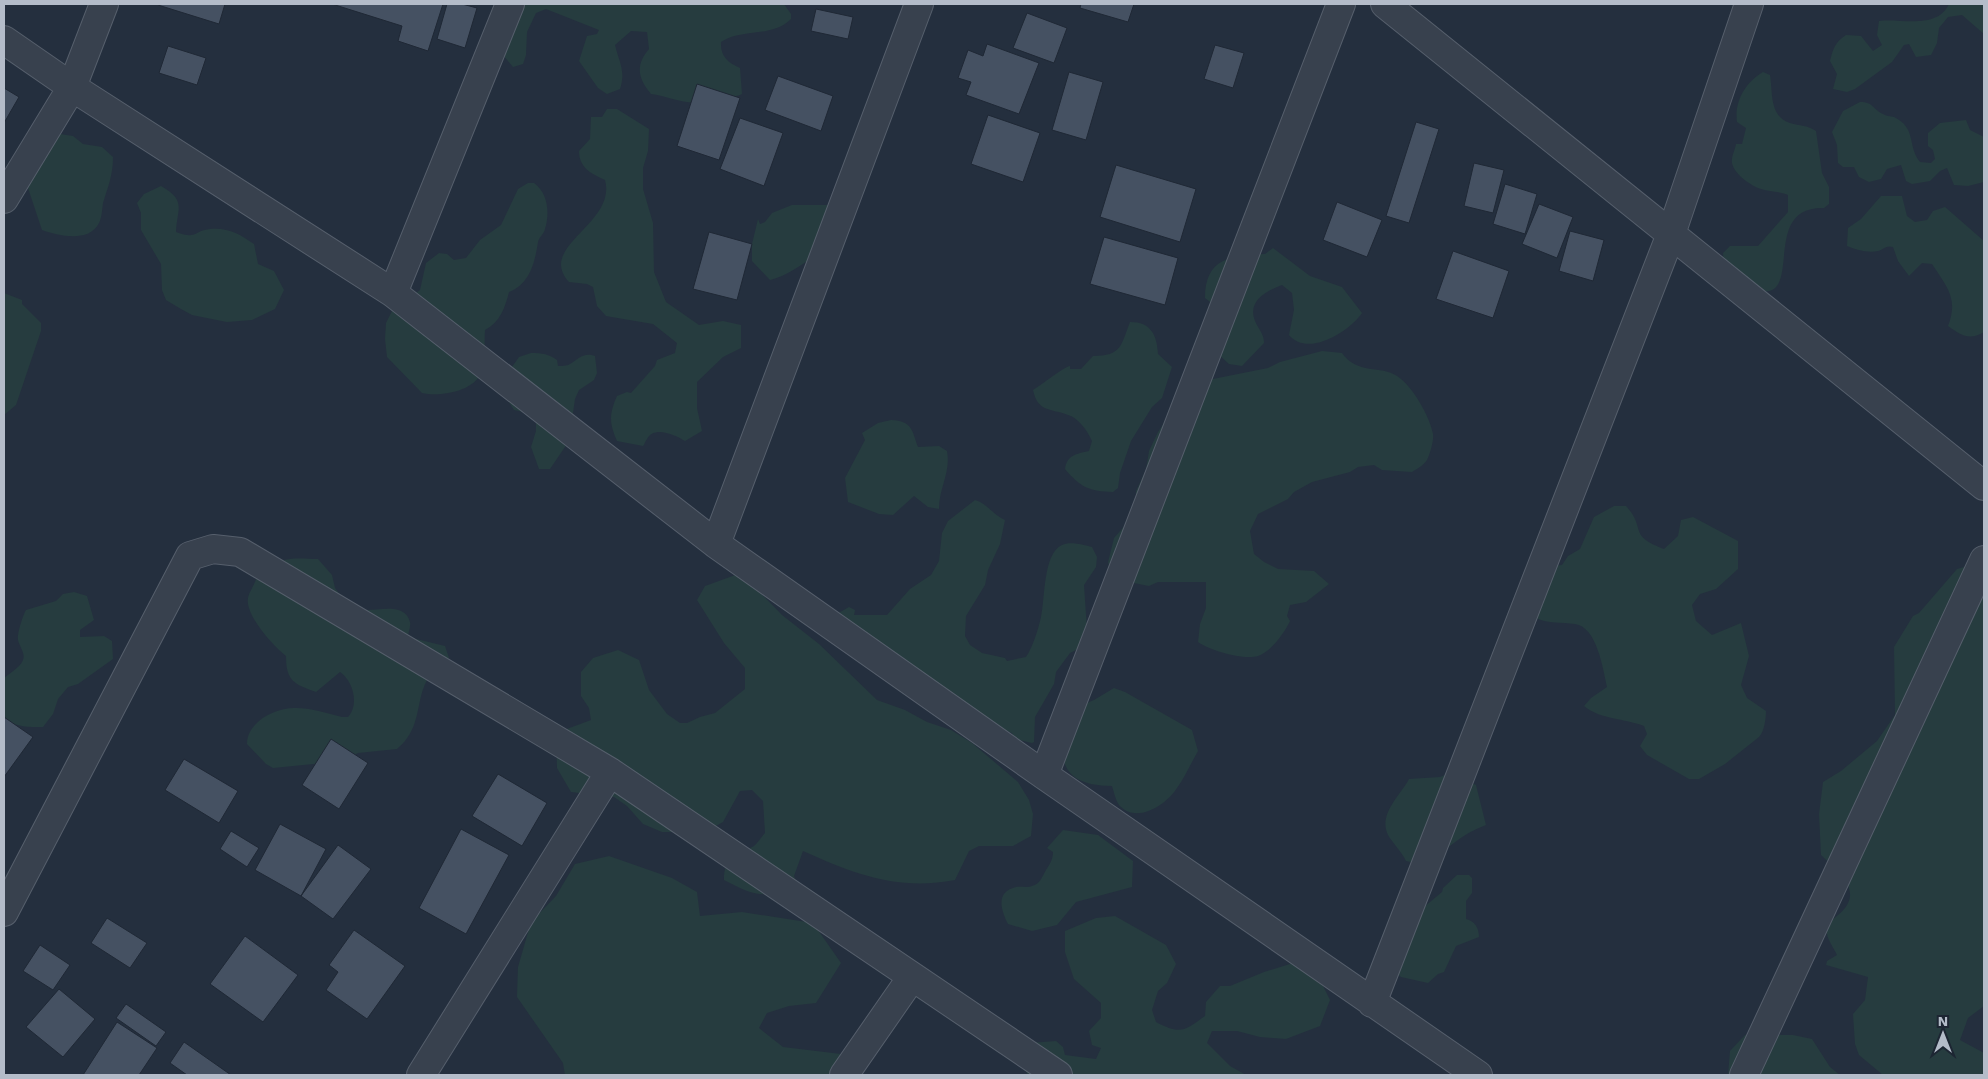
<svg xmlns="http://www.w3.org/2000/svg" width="1988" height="1079" viewBox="0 0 1988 1079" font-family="'Work Sans',sans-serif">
	<rect width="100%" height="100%" fill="#242f3e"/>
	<path fill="#263c3f" d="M513,4H784L791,14V19C772,38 742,28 721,42C720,56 728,63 740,68L742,94C734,98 727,96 719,96C712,97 707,101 700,102C686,105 667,96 651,94C638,79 635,65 649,49L647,32L631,31L615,45C619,62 626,71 620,89L607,94L598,88L579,61L587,36L597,34L599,30L546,9L536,13L527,32L526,55L523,64L513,67L503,55Z
		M1949,4H1984V34L1962,15L1948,17L1939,28L1937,43L1931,55L1916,57L1909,44L1904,45L1892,62L1855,89L1847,92L1833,89L1837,74L1830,61C1833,49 1835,42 1846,35L1861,36L1873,51L1882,45L1877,35L1879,21C1901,18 1937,30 1949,4Z
		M1763,72L1770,75C1773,93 1769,116 1790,123C1800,126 1807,125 1816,131L1822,173L1829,187V204L1824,208C1759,206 1805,300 1759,291C1748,289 1734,275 1724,268L1723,253L1730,246H1758L1788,212V195C1779,191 1770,192 1761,189C1751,186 1734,174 1732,163C1731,157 1735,150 1736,144H1742L1746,128L1737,122C1734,101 1746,82 1763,72Z
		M1860,102C1874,102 1872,109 1883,114C1886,116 1890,116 1894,117C1917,128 1907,146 1920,162L1931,163L1935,159L1933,150L1928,146V133L1940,123L1966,120L1970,130L1984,137V182L1968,186L1954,185L1947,168L1940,171L1930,181L1912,184L1906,181L1901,165L1887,169L1881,179L1869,182L1859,177L1854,167H1843L1838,163L1837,145L1832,132L1843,111Z
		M607,109H617L649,129L648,151L643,168V189L653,223L654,272L666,302L699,325L723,321L741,325V348L723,357L697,382V408L702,431L685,441C676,435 654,425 647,439C645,441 645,444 643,446L617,441C609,423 609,414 617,396L627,392L631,393L655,366L657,360L675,353L677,343L653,324L606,316L597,306L593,287L587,284L569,282C536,246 617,224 605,180C592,174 579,168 579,151L590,139L591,117H602Z
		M60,134L73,136L83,144L102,147L113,157C113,175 108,187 103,203C102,210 102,217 99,223C89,243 59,236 42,230L25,179Z
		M528,183H534C548,193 550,213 545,229C544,234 539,237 538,242C535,262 530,284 509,292C505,308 500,322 485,330C484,343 486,360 481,373C473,392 439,397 422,393L387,357L385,339L386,323L393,309L420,290L426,263L439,253L447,254L454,260L466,258L480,240L501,225L518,189Z
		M161,186C187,201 177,208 176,232C197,240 193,231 210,229C227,227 240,234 254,244L258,264L274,271L284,290L275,309L252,320L227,322L192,315L181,309L166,300L162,290L161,264L141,230V213L137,203L144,194Z
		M1881,196H1902L1907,216L1915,222L1927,220L1933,211L1945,207L1984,241V332C1969,341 1961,335 1948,326C1959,298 1946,286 1932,264L1922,263L1909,276L1898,261L1893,247C1886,245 1884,249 1878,251C1867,253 1857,250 1847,246L1848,228L1861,219Z
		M792,205H828L837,209L828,248C810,258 789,276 770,280L752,261V244L758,219L760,224L765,222L772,213Z
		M1273,248L1310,276L1342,287L1362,313C1350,331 1308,358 1289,335L1294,310L1292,293L1282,285C1266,291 1247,301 1255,321C1259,330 1264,334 1264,343L1242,366L1229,364L1218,354L1222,311L1205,298C1205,258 1231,255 1265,254Z
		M4,293L22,300V304L41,323V331L16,405L4,415Z
		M1130,322C1151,322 1157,335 1158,354L1172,367L1162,398L1152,407L1131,441L1120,473L1118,488L1113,492C1089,491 1081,488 1065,469C1067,455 1076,454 1089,451L1092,441C1088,432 1079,418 1068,415C1051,408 1038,413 1033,390C1043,384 1062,368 1070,366V369H1081L1093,356C1122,356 1121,345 1130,322Z
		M1322,351L1342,353C1357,375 1381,365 1397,376C1412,385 1430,417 1433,434C1434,440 1430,454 1427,460C1424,465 1417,469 1412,472L1382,470L1374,465L1358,467L1350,472L1312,482L1294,492L1288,499L1258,514L1250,531L1254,554L1264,562L1278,569L1314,571L1329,584L1306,602L1290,605L1287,616L1290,621C1285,632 1271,652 1258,656C1243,660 1211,651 1198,642L1200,624L1206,608V582H1158L1149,586L1124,581L1110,570L1108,562L1114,538L1128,522L1136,500V491L1146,470L1149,451L1158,432L1170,414L1208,380L1268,368L1280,362Z
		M531,353C542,353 549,354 557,360L558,366C561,366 567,366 570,364C579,359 583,352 595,356L597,373L594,380L579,390L575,399L569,441L550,469H539L531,447L536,431V418L529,413L514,410L505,396L499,395L507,374L519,357Z
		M891,420C913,421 912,431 918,447L939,446L947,451C951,473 939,487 939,509L928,507L914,496L893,515L879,514L848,502L845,478L865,440L862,433L878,423Z
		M975,500C988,504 993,515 1005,520L1000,544L988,570L985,585L966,616L965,636L970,645L982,653L1005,658L1007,661L1026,657C1033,646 1038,630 1041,617C1045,600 1043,553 1062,545C1070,541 1084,545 1092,547L1097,557L1096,567L1084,585L1087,630L1082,647L1070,653L1056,672L1054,684L1035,717L1034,742L1032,743L1015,739L1012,733L976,719L835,615L849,607L855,610L854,615H887L910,589L931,575L939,561L942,533L948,521Z
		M1614,506H1626C1647,529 1627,535 1664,549L1678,536L1681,520L1693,517L1738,541V569L1716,589L1700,594L1692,605L1696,621L1712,635L1741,623L1749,656L1741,685L1747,698L1766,711C1766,719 1764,732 1759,737L1725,764L1699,779H1689L1647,755L1640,746L1647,734L1644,726C1624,718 1601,720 1584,706L1591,698L1607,687C1603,669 1597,627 1575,624C1561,622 1549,624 1536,618L1551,566L1562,565L1568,556L1580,549L1594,517Z
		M318,559L332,575L335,588L349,607C354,608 359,609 365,610C377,611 405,602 410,622C411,627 408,632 408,637L445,646L449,658C406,684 431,721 397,749L358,753L343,761L273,768L266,764L247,744C247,721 277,707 296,708C310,708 327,713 342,717H348C359,705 354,682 340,672L316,692C294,684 286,681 286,656C273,646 245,615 248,598C249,592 254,586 256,579C267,576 272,566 282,561C291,557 307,559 318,559Z
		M1971,565H1984V1006L1968,1018L1960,1040L1984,1053V1075H1883L1859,1055L1855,1044L1853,1014L1865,1000L1868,977L1826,965L1827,961L1837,955C1834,949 1828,940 1827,934C1826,925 1832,920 1838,915C1866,892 1839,872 1821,855L1819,814L1823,782L1841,771L1877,741L1895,715L1894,647L1913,616L1919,613L1957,569Z
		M741,573L782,615L819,644L877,700L905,710L927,722L951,730L972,743L1018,782L1029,800L1033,814L1031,836L1013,846H979L969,851L955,880C898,891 854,874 803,851L794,876L797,885C763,899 757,897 724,880C724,855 737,856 754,846C758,843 761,837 765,833L763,801L752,790L740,791L723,822L714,827L681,832H662L643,824L627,806L614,797L571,792L557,768L556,733L591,720L589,708L581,696V672L593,658L618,650L639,660L649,690L667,714L680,723H687L700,717L715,713L745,689V668L724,643L697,600L705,586Z
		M74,592L87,596L94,620L80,630V637L104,636L112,641L113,659L78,684L68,687L58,699L53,714L43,727C30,727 12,728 4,716V678C9,674 15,670 19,666C29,656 20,649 18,640C17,634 23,615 26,610L56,601L63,594Z
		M1114,688L1125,692L1192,730L1198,751C1191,763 1185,777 1177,788C1166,805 1138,823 1121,807C1116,803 1114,792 1112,786C1057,785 1062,759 1059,715L1094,700Z
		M1452,772L1476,785L1486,825C1461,834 1447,849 1426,865L1406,861C1402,852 1391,841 1388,835C1378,814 1400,796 1409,779L1440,777Z
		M1063,830L1098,835L1133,861L1132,887L1076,902L1057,925L1032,931L1008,924C1001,910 995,892 1016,887C1021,886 1027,888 1032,886C1040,884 1042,877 1046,870C1050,864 1053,859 1053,852L1047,848Z
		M609,856L672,878L697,892L700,916L742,912L813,923L841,963L816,1003L789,1006L767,1013L759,1028L783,1047L841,1054L845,1075H565L563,1063L517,997L518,967L531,922L556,896L575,864Z
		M1457,875H1469L1472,878V893L1466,901V919C1475,921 1479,928 1479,937L1456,946L1444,972L1438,974L1428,983L1401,977L1388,965L1424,907L1442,892L1443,888Z
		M1115,916L1166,945L1176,964L1167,983L1158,991L1152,1010L1156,1022C1181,1035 1184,1031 1205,1016L1206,1002L1220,986H1230L1264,972L1309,958L1330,1000L1320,1026L1286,1039L1260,1037L1237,1031H1212L1207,1043L1230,1066L1246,1075H1028L1015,1053V1044L1056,1041L1063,1047L1065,1055L1096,1059L1101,1048L1092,1045L1089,1031L1101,1018V1003L1074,979L1065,952V931L1096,918Z
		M1745,1035H1793L1812,1039L1830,1067L1840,1075H1728L1730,1051Z"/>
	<path fill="#455162" stroke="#1f2835" d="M158,4H225L219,24L158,5Z
		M332,4H443L428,51L398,41L402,26Z
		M447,4H462L477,8L465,48L437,39Z
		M1081,4H1134L1128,22L1080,8Z
		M816,9L853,17L848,39L811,31Z
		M1027,13L1067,28L1054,63L1013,48Z
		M987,44L1039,63L1019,114L966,95L971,82L958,78L968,50L983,56Z
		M1215,45L1244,53L1233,88L1204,79Z
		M168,46L206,58L197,85L159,73Z
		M1069,72L1103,82L1086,140L1052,130Z
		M778,76L833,96L821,131L765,110Z
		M697,84L740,98L719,160L677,146Z
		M4,88L19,97L4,123Z
		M988,115L1040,133L1023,182L971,164Z
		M740,118L783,133L764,186L720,169Z
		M1416,122L1439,129L1409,223L1386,216Z
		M1474,163L1504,170L1493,213L1464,206Z
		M1116,165L1196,189L1180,242L1100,217Z
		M1505,184L1537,194L1525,234L1493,224Z
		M1337,202L1382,220L1367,257L1323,240Z
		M1539,204L1573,217L1557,258L1522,244Z
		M1570,231L1604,240L1593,281L1559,271Z
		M709,232L752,244L737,300L693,289Z
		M1104,237L1178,258L1165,305L1090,284Z
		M1453,251L1509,271L1493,318L1436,299Z
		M4,717L33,737L4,777Z
		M331,739L368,763L339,809L302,785Z
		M184,759L238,791L219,823L165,790Z
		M498,774L547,803L522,846L472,816Z
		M280,824L326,849L301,896L255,870Z
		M461,829L509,855L466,934L419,908Z
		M231,831L259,848L247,867L220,849Z
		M338,845L371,869L333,919L301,896Z
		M107,918L147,943L130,968L91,943Z
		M354,930L405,966L367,1019L326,990L338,972L329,965Z
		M245,936L298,975L263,1022L210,984Z
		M40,945L70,965L53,990L23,971Z
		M59,989L95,1019L63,1057L26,1027Z
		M126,1004L166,1032L156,1046L116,1018Z
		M117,1022L157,1048L139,1075H83Z
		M184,1042L231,1075H187L170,1063Z"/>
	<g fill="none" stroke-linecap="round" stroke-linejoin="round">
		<g stroke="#565f6c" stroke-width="30">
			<path id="minor" d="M1385,4L1984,486
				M4,40L72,87L393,293L716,544L1044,775L1478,1075
				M4,199L72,87L104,4
				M393,293L510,4
				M716,544L919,4
				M1044,775L1341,4
				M4,912L190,556L213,549L240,552L610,772L1058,1075
				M1372,1003L1671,234L1749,4
				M421,1075L610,772
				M844,1075L912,977
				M1744,1075L1984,560"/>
		</g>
		<use href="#minor" stroke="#38414e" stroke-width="28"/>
	</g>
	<rect width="1988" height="1079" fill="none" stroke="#b4bcc9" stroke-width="10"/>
	<g transform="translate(1943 1034)" stroke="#1d2633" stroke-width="4" paint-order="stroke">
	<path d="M0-4L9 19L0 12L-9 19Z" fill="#b4bcc9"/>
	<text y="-8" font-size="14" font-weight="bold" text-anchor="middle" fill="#b4bcc9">N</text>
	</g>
</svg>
